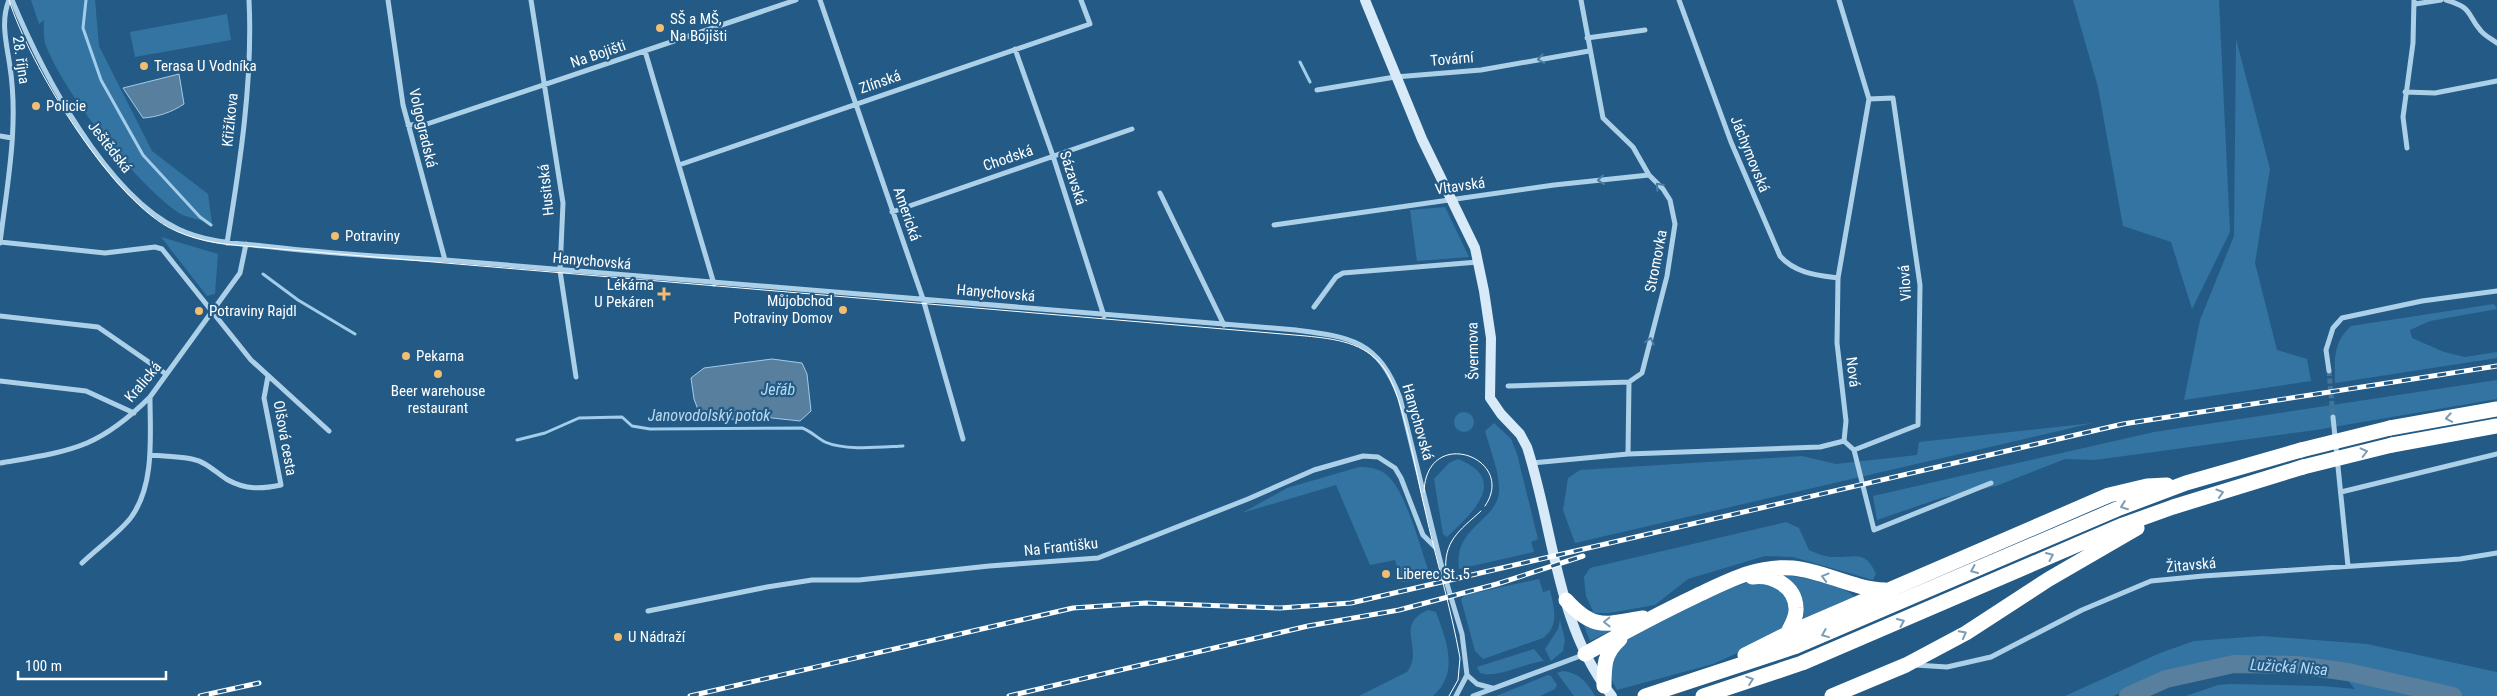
<svg xmlns="http://www.w3.org/2000/svg" width="2497" height="696" viewBox="0 0 2497 696" font-family="'Roboto Condensed',sans-serif">
	<rect width="100%" height="100%" fill="#235b86"/>
	<path fill="#3474a2" d="M31,0H95L99,46L152,151L208,194L212,223C202,220 185,218 176,211C133,179 66,96 46,46C43,39 44,28 44,20L39,24Z
		M2073,0H2219L2230,232L2192,309L2171,242L2123,226L2098,87Z
		M227,14L231,40L135,57L130,32Z
		M2236,39L2270,169L2255,263L2277,350L2307,359L2311,381L2184,400L2200,320L2234,236Z
		M1445,207L1469,257L1417,261L1410,210Z
		M161,237L218,254L215,294L207,296Z
		M2494,304L2497,309L2430,321L2410,330L2412,338L2444,352L2465,357L2497,352V358L2335,383C2335,359 2332,344 2351,326Z
		M2497,380V399L2316,430L2095,460L2065,459L1996,486L1941,498L1877,520L1873,496L2154,432Z
		M1454 422a10 10 0 1 1 20 0a10 10 0 1 1-20 0Z
		M1494,423L1511,439L1517,454L1538,539L1531,542L1534,552L1459,569C1453,527 1497,521 1499,492C1500,472 1490,450 1485,431Z
		M2093,423L1575,543L1563,510L1568,478L1580,470L1802,456L1836,464L1917,455L1919,442Z
		M1458,459C1510,480 1472,513 1447,537L1443,534L1434,479L1449,463Z
		M1359,467C1371,467 1382,469 1390,478C1408,498 1422,553 1431,579L1402,582L1395,560L1370,565L1336,485L1242,513L1287,488Z
		M1786,522L1799,528L1809,550C1816,553 1825,557 1832,557C1855,558 1865,549 1876,574L1873,580L1793,557L1765,556L1688,579L1655,605L1609,613H1594L1586,596L1584,577L1590,568Z
		M1780,574C1795,576 1848,585 1855,598L1803,620C1806,599 1798,585 1780,574Z
		M1539,579L1543,592L1550,590C1554,609 1560,625 1543,638L1483,659L1475,651L1461,599L1465,595Z
		M1756,581L1765,582L1784,593L1789,603L1790,617L1777,635L1713,664L1617,690C1612,681 1607,671 1609,660C1614,635 1730,584 1756,581Z
		M1428,610L1436,612C1446,640 1460,672 1433,696H1359L1407,672C1425,649 1393,625 1428,610Z
		M1560,620L1565,640L1563,651L1551,661L1545,649L1558,629Z
		M1583,623L1611,629V631L1590,641Z
		M2262,636L2367,644L2497,672V696H2186L2218,685L2230,684L2322,686L2355,689L2332,662L2255,659L2196,666L2168,673L2113,696H2065L2160,653L2194,641Z
		M1534,649L1544,661C1525,663 1496,679 1480,673L1477,667Z
		M1563,671C1579,673 1587,682 1595,696H1574L1557,673Z
		M1548,675L1551,676L1557,685L1555,689L1540,696H1496Z"/>
	<path fill="#587f9d" stroke="#a1ccea" d="M179,74L184,104C172,112 158,117 143,118L123,88Z
		M772,359L802,363L807,374L811,411L800,421L763,417L708,421L700,415L694,399L691,378L704,368Z"/>
	<g fill="none" stroke-linecap="round" stroke-linejoin="round">
		<path stroke="#a1ccea" stroke-width="3" d="M86,0L83,28L101,80L143,155L200,217L211,225
			M1300,62L1310,82
			M263,274L298,300L355,334
			M517,440L545,433L579,418L622,417L632,426L650,429L802,428C811,431 817,438 825,442C845,451 882,447 903,446"/>
		<path stroke="#587f9d" stroke-width="18" d="M2128,696L2166,679L2234,664L2297,665L2348,672L2453,696"/>
		<path stroke="#447498" stroke-width="5" stroke-dasharray="5 2.5" stroke-linecap="butt" d="M2329,371L2333,417"/>
		<path stroke="#add0e9" stroke-width="5" d="M12,0C42,72 105,194 178,229C205,242 234,243 263,246C324,253 384,257 445,260L1296,330C1351,337 1378,340 1400,398L1441,564L1462,634L1467,675L1456,696
			M388,0L403,105L445,260
			M531,0L563,203L560,271L576,377
			M820,0L923,299L963,439
			M1581,0L1603,118L1633,147L1649,175L1663,189L1670,200L1675,224L1667,276L1642,373L1629,382
			M1679,0L1731,142L1780,256C1795,273 1816,275 1838,278
			M2446,0C2474,8 2466,14 2481,31C2485,36 2492,39 2497,43
			M2415,4L2441,0
			M1587,38L1645,30
			M1015,49L1053,156L1104,316
			M645,51L714,284
			M1317,90L1395,77L1481,70L1589,51
			M2405,92L2435,93L2497,81
			M408,125L427,124L796,0
			M0,136L12,138
			M2407,148L2403,117L2413,43L2414,0
			M679,165L1090,24L1081,0
			M1160,193L1224,325
			M892,212L1132,129
			M1274,225L1554,185L1649,175
			M0,242L105,253L155,247L162,249L251,360L329,431
			M0,243C7,185 19,126 10,67C7,45 0,22 9,0
			M227,243C240,164 253,80 249,0
			M1314,307L1336,277L1343,273L1478,262
			M0,316L98,327L166,374
			M2329,371L2326,350L2333,328L2342,318L2422,301L2497,291
			M0,381L86,391L134,413
			M1508,386L1629,382
			M2333,417L2348,566
			M1844,441L1854,450L1874,530L1991,483
			M1854,450L1918,425L1920,285L1893,98L1869,99
			M1628,454L1629,382
			M150,455C163,456 179,456 192,459C207,462 216,473 228,480C246,490 262,489 281,485L264,398L268,376
			M0,463C29,458 61,454 87,443C110,433 133,414 150,397L240,273L246,244
			M1532,463L1628,454L1820,447L1844,441L1846,421L1837,343L1838,278L1869,99L1839,0
			M2341,492L2497,454
			M82,563C95,550 123,530 132,516C155,483 150,435 150,397
			M648,611L767,587L812,580H859L989,566L1098,558L1248,499L1314,470L1363,456L1378,457L1395,468L1401,478L1423,535L1437,549
			M1915,665L1947,667L1991,657L2082,610L2151,581L2203,576L2460,559L2497,553
			M1467,675L1477,684L1492,688
			M1473,696L1583,655"/>
		<path stroke="#d8eaf7" stroke-width="10" d="M1365,0L1422,139L1475,248L1484,291L1491,338L1490,398L1501,414L1520,434L1527,447C1554,530 1556,626 1612,696"/>
		<path stroke="#fff" stroke-width="15" d="M2390,428L2497,409
			M2392,445L2497,426
			M1752,577C1771,574 1795,585 1796,608C1797,617 1791,626 1787,634
			M1566,600C1594,631 1605,624 1643,618
			M1585,654C1621,634 1658,614 1696,596C1728,581 1757,565 1793,568C1824,571 1853,589 1885,590
			M1745,655L1787,634L2109,495L2147,486L2167,485
			M1604,686C1604,666 1604,653 1620,639
			M1645,696L1794,647L2117,509L2186,483L2301,450
			M1703,696L1802,663L2123,525L2173,507L2303,467
			M1832,696L1906,665L1966,633L2049,579L2137,528"/>
		<path stroke="#fff" stroke-width="1" d="M9,0C30,66 108,193 168,227C192,240 218,244 245,246L1306,336C1335,339 1365,342 1384,368C1404,397 1416,474 1425,510C1436,560 1451,608 1460,658L1458,680L1449,696
			M1424,492C1426,424 1518,458 1485,506
			M1446,573C1443,541 1459,531 1481,511"/>
		<g stroke="#fff" stroke-width="5">
			<path id="rail" d="M200,696L259,683
				M690,696L1073,608L1146,603L1280,608L1351,603L2123,424L2497,366
				M1009,696L1308,626L1399,610L1497,584L1583,556"/>
		</g>
		<use href="#rail" stroke="#235b86" stroke-width="3" stroke-dasharray="9" stroke-linecap="butt"/>
		<path stroke="#fff" stroke-width="15" d="M2301,450L2390,428
			M2303,467L2392,445"/>
	</g>
	<defs><path id="oneway-chevron" d="M-2-3.5L2.5 0L-2 3.5" fill="none" stroke-width="1.6" stroke-linecap="round" stroke-linejoin="round" transform="scale(1.25)"/></defs>
	<g stroke="#4c7ea4">
		<use href="#oneway-chevron" transform="translate(1541 59) rotate(170)"/>
		<use href="#oneway-chevron" transform="translate(1601 180) rotate(174)"/>
		<use href="#oneway-chevron" transform="translate(1659 186) rotate(-132)"/>
		<use href="#oneway-chevron" transform="translate(1650 341) rotate(-75)"/>
	</g>
	<g stroke="#7b9db6">
		<use href="#oneway-chevron" transform="translate(2449 418) rotate(170)"/>
		<use href="#oneway-chevron" transform="translate(2364 452) rotate(-14)"/>
		<use href="#oneway-chevron" transform="translate(2220 493) rotate(-17)"/>
		<use href="#oneway-chevron" transform="translate(2124 506) rotate(159)"/>
		<use href="#oneway-chevron" transform="translate(2050 556) rotate(-24)"/>
		<use href="#oneway-chevron" transform="translate(1974 570) rotate(156)"/>
		<use href="#oneway-chevron" transform="translate(1825 577) rotate(-164)"/>
		<use href="#oneway-chevron" transform="translate(1607 622) rotate(179)"/>
		<use href="#oneway-chevron" transform="translate(1901 622) rotate(-24)"/>
		<use href="#oneway-chevron" transform="translate(1825 634) rotate(158)"/>
		<use href="#oneway-chevron" transform="translate(1963 634) rotate(-28)"/>
		<use href="#oneway-chevron" transform="translate(1750 680) rotate(-19)"/>
	</g>
	<g fill="#f4bd70" stroke="#235b86" stroke-width="2">
		<circle cx="660" cy="28" r="5"/>
		<circle cx="144" cy="66" r="5"/>
		<circle cx="36" cy="106" r="5"/>
		<circle cx="335" cy="236" r="5"/>
		<path d="M661.5 286.5h5v5h5v5h-5v5h-5v-5h-5v-5h5z"/>
		<circle cx="843" cy="310" r="5"/>
		<circle cx="199" cy="311" r="5"/>
		<circle cx="406" cy="356" r="5"/>
		<circle cx="438" cy="374" r="5"/>
		<circle cx="1386" cy="574" r="5"/>
		<circle cx="618" cy="637" r="5"/>
	</g>
	<g text-anchor="middle" dominant-baseline="central" stroke-width="4.5" stroke-linejoin="round" paint-order="stroke">
		<g font-size="15" fill="#fff" stroke="#235b86" text-anchor="start">
			<text x="670" y="19">SŠ a MŠ,<tspan x="670" dy="17">Na Bojišti</tspan></text>
			<text x="154" y="66">Terasa U Vodníka</text>
			<text x="46" y="106">Policie</text>
			<text x="345" y="236">Potraviny</text>
			<text x="654" y="285" text-anchor="end">Lékárna<tspan x="654" dy="17">U Pekáren</tspan></text>
			<text x="833" y="301" text-anchor="end">Můjobchod<tspan x="833" dy="17">Potraviny Domov</tspan></text>
			<text x="209" y="311">Potraviny Rajdl</text>
			<text x="416" y="356">Pekarna</text>
			<text x="438" y="391" text-anchor="middle">Beer warehouse<tspan x="438" dy="17">restaurant</tspan></text>
			<text x="1396" y="574">Liberec St. 5</text>
			<text x="628" y="637">U Nádraží</text>
		</g>
		<g font-size="15" fill="#fff" stroke="#235b86">
			<text transform="translate(598 54) rotate(-19)">Na Bojišti</text>
			<text transform="translate(1452 59) rotate(-5)">Tovární</text>
			<text transform="translate(21 60) rotate(82)">28. října</text>
			<text transform="translate(880 82) rotate(-19)">Zlínská</text>
			<text transform="translate(230 120) rotate(-84)">Křižíkova</text>
			<text transform="translate(423 128) rotate(77)">Volgogradská</text>
			<text transform="translate(110 147) rotate(52)">Ještědská</text>
			<text transform="translate(1750 154) rotate(68)">Jáchymovská</text>
			<text transform="translate(1008 158) rotate(-19)">Chodská</text>
			<text transform="translate(1073 178) rotate(72)">Sázavská</text>
			<text transform="translate(1460 186) rotate(-8)">Vltavská</text>
			<text transform="translate(546 190) rotate(-96)">Husitská</text>
			<text transform="translate(907 214) rotate(71)">Americká</text>
			<text transform="translate(592 261) rotate(5)">Hanychovská</text>
			<text transform="translate(1656 261) rotate(-79)">Stromovka</text>
			<text transform="translate(1905 283) rotate(-94)">Vilová</text>
			<text transform="translate(996 293) rotate(5)">Hanychovská</text>
			<text transform="translate(1473 351) rotate(-91)">Švermova</text>
			<text transform="translate(1853 372) rotate(83)">Nová</text>
			<text transform="translate(143 382) rotate(-50)">Kralická</text>
			<text transform="translate(1418 422) rotate(74)">Hanychovská</text>
			<text transform="translate(285 438) rotate(80)">Olšová cesta</text>
			<text transform="translate(1061 547) rotate(-6)">Na Františku</text>
			<text transform="translate(2191 565) rotate(-5)">Žitavská</text>
		</g>
		<g font-size="16" font-style="italic" fill="#b9d9f0" stroke="#235b86">
			<text x="778" y="389">Jeřáb</text>
			<text x="709" y="415">Janovodolský potok</text>
			<text transform="translate(2289 667) rotate(4)">Lužická Nisa</text>
		</g>
	</g>
	<path d="M18 671v8h148v-8" fill="none" stroke="#ffffff" stroke-width="2.5"/>
	<text x="25" y="671" font-size="15" fill="#ffffff" stroke="#235b86" stroke-width="4" paint-order="stroke">100 m</text>
</svg>
